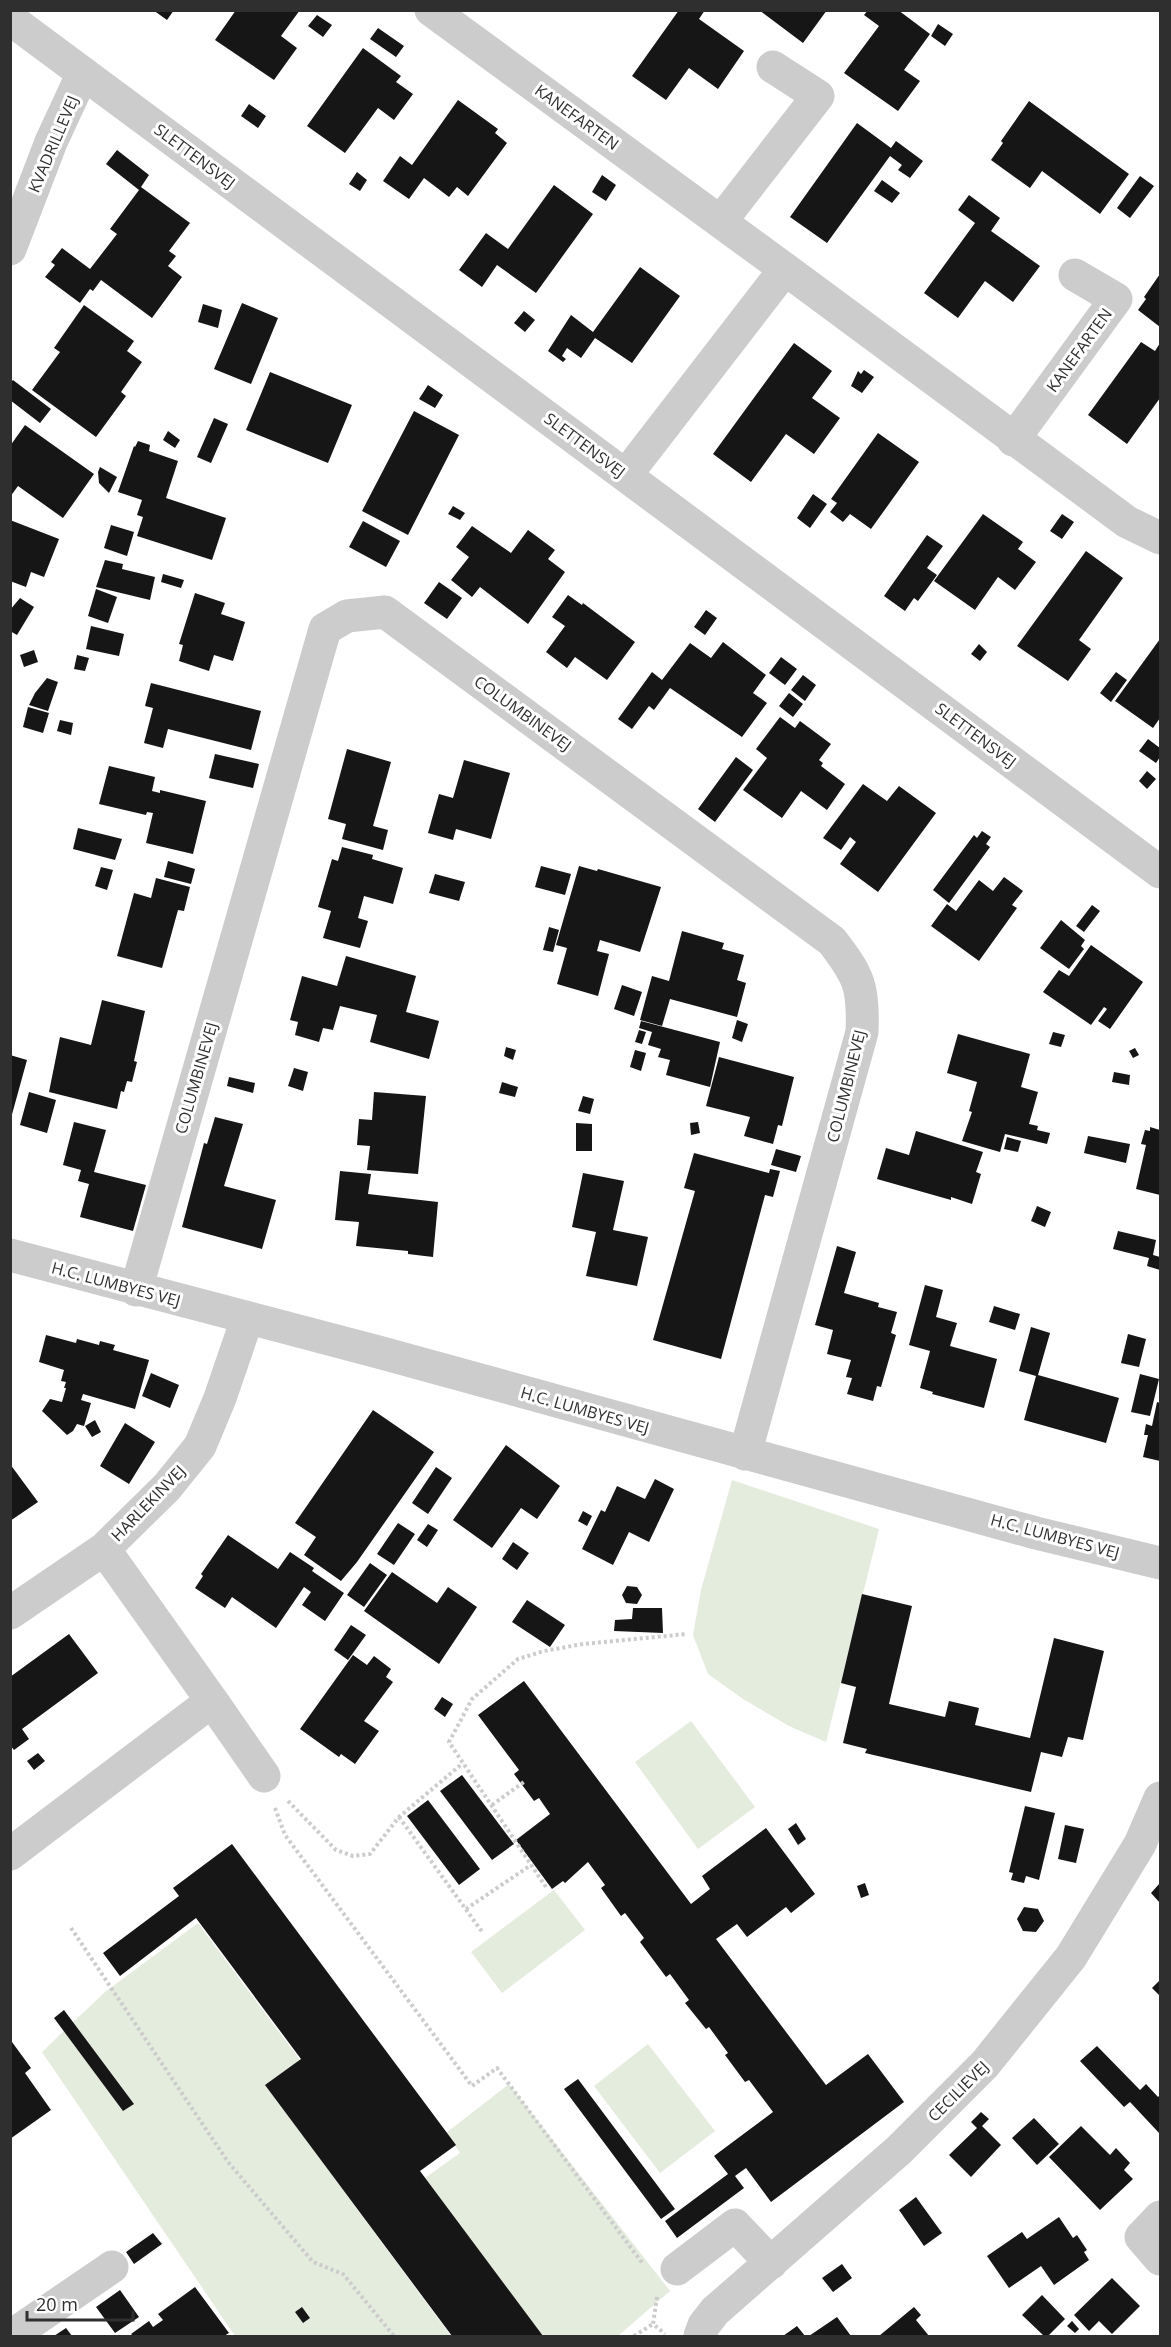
<svg xmlns="http://www.w3.org/2000/svg" width="1171" height="2347" viewBox="0 0 1171 2347" font-family="'Open Sans',sans-serif">
	<rect width="100%" height="100%" fill="#fff"/>
	<path fill="#e4ecdd" d="M732,1480L879,1529L826,1742L789,1726L743,1699L708,1674L693,1635L701,1590Z
		M691,1721L755,1807L698,1849L635,1762Z
		M554,1890L585,1930L502,1993L471,1952Z
		M198,1923L303,2064L269,2090L451,2336H235L42,2052L105,1992Z
		M648,2044L715,2131L660,2173L594,2086Z
		M509,2084L670,2291L618,2336H542L425,2178L460,2153L446,2133Z"/>
	<path fill="#161616" d="M153,10H174L167,20Z
		M236,10H300L281,36L297,48L274,80L215,40Z
		M679,10H705L699,19L744,51L718,89L689,68L666,100L632,76Z
		M759,10H827L803,43Z
		M868,10H898L930,34L904,70L920,81L898,111L844,73L879,26L864,15Z
		M317,15L332,25L323,37L308,26Z
		M938,24L953,34L945,46L931,36Z
		M378,28L404,46L396,57L370,39Z
		M363,48L401,76L396,82L413,94L394,120L378,108L345,153L307,126Z
		M458,100L498,129L495,133L507,143L468,196L457,187L449,197L424,178L409,199L383,181L400,156L412,165Z
		M1029,101L1129,174L1100,214L1042,171L1030,188L991,160L1003,143L1001,141Z
		M249,104L266,116L258,128L241,116Z
		M857,123L891,148L896,141L923,161L910,178L898,170L902,165L890,156L827,243L790,217Z
		M117,150L149,175L141,187L190,223L169,251L176,256L168,266L182,277L152,318L101,280L93,291L90,289L80,303L45,277L55,265L51,262L62,248L90,269L117,234L110,229L139,190L106,164Z
		M357,172L367,180L360,191L349,184Z
		M602,175L616,185L606,201L592,192Z
		M1140,176L1154,186L1130,218L1117,208Z
		M882,180L900,193L892,203L874,191Z
		M554,185L593,214L536,293L497,265L482,287L459,270L486,233L508,249Z
		M969,195L1000,218L991,231L1040,266L1013,302L985,281L958,318L924,293L975,223L958,210Z
		M640,267L680,296L632,363L595,338L581,358L567,348L562,356L566,359L563,362L548,351L571,315L593,332Z
		M1160,274V327L1138,310L1146,299L1144,297Z
		M242,303L278,318L251,384L214,369Z
		M203,304L222,310L218,328L198,322Z
		M84,305L134,341L127,351L142,362L121,392L126,396L96,437L32,390L60,352L54,348Z
		M524,311L535,320L525,332L514,323Z
		M1141,342L1155,351L1160,343V398L1127,444L1088,415Z
		M794,343L832,371L812,398L840,418L814,454L786,434L751,482L713,454Z
		M864,370L874,377L862,393L851,386L858,371L861,374Z
		M270,372L352,405L328,463L246,430Z
		M13,380L51,409L40,423L10,400V383Z
		M428,385L443,395L435,408L419,399Z
		M414,411L459,435L408,535L362,511Z
		M214,418L228,424L211,463L197,457Z
		M25,425L94,474L63,518L18,486L10,497V446Z
		M168,431L180,440L175,448L163,440Z
		M878,433L919,462L871,529L850,514L843,522L830,512L837,503L831,499Z
		M138,441L150,445L149,451L178,461L166,498L226,518L212,560L137,536L143,517L137,515L142,500L118,492L134,446L135,447Z
		M100,467L117,477L109,493L99,483L98,472Z
		M813,494L827,504L810,528L797,518Z
		M453,506L465,513L460,520L448,514Z
		M983,514L1023,542L1018,549L1036,562L1015,590L998,577L975,610L934,581Z
		M1062,514L1074,522L1062,539L1050,531Z
		M10,520L59,539L44,577L31,572L26,587L10,581Z
		M363,521L400,541L386,567L349,547Z
		M111,525L134,532L127,556L104,548Z
		M472,526L511,553L528,530L555,550L548,559L565,572L528,624L480,587L472,597L451,580L469,557L456,547Z
		M927,535L943,546L927,568L937,575L918,601L914,598L905,611L884,596Z
		M1086,551L1123,578L1079,640L1091,649L1068,681L1017,646Z
		M105,560L123,564L122,569L155,577L150,600L96,587Z
		M163,574L184,580L181,588L161,582Z
		M439,582L462,598L447,619L424,603Z
		M96,589L117,597L108,623L88,616Z
		M195,593L225,603L221,614L245,622L233,661L214,655L209,671L179,661L183,645L179,644Z
		M568,595L582,605L583,603L635,642L607,680L575,657L567,668L546,652L565,626L552,617Z
		M20,598L34,607L17,635L10,631V610Z
		M706,610L717,618L705,635L694,627Z
		M91,626L124,634L119,656L86,649Z
		M1160,639V718L1153,728L1115,701Z
		M723,642L766,675L753,693L767,703L742,737L670,688L654,710L649,706L632,729L618,719L652,672L662,680L690,643L711,658Z
		M979,644L987,652L980,661L971,654Z
		M34,650L38,662L24,667L20,655Z
		M77,655L89,658L85,671L74,669Z
		M781,657L797,669L785,685L769,673Z
		M1116,672L1127,680L1111,702L1100,693Z
		M803,675L816,685L805,701L791,690Z
		M47,678L58,682L48,711L29,705L35,693Z
		M151,683L261,711L251,750L168,729L163,748L144,743L153,708L145,706Z
		M789,693L803,704L793,717L779,706Z
		M28,707L49,713L43,733L23,727Z
		M780,717L795,728L800,721L831,744L819,760L823,763L821,766L845,784L827,810L801,791L782,818L743,790L767,758L756,749Z
		M60,720L73,723L71,735L57,731Z
		M1148,739L1160,748V757L1156,763L1139,751Z
		M347,749L391,762L373,826L388,830L383,850L342,839L346,824L328,819Z
		M215,754L259,764L253,788L209,778Z
		M736,757L753,770L715,822L698,809Z
		M464,760L510,773L491,839L456,829L453,840L428,833L439,794L453,798Z
		M109,766L155,777L152,791L160,793V790L206,801L193,854L146,843L153,813L147,812L146,815L99,804Z
		M1147,771L1156,779L1147,789L1139,781Z
		M863,784L887,801L899,786L936,813L878,892L840,864L856,842L850,837L841,850L823,838Z
		M78,828L122,839L115,860L73,849Z
		M982,831L991,837L986,844L990,847L949,903L933,890L974,835L977,838Z
		M342,847L373,855L372,859L403,868L393,904L364,896L358,918L368,921L360,948L323,938L331,911L318,907L332,859L338,861Z
		M168,861L195,869L191,884L164,877Z
		M541,866L571,874L565,895L535,887Z
		M579,866L597,871L598,869L661,887L640,952L600,940L597,951L609,954L598,996L557,984L567,948L556,945Z
		M101,867L113,870L107,890L95,886Z
		M435,874L465,882L459,901L429,893Z
		M1004,877L1023,891L1012,905L1017,908L979,961L931,926L947,904L956,911L979,880L993,891Z
		M156,878L190,887L184,911L178,910L162,968L117,956L134,893L151,898Z
		M1092,905L1100,911L1084,932L1076,926Z
		M1061,920L1085,940L1081,946L1084,949L1069,969L1040,948Z
		M549,927L559,930L553,952L543,950Z
		M682,931L724,943L722,949L744,955L737,980L746,983L737,1017L670,999L662,1026L640,1020L652,976L669,981Z
		M1091,945L1143,982L1110,1029L1098,1021L1107,1009L1104,1007L1091,1025L1043,992L1059,970L1069,976Z
		M346,956L416,976L406,1012L439,1021L429,1059L370,1042L377,1015L340,1006L333,1030L323,1028L319,1042L295,1035L298,1022L290,1020L302,976L337,986Z
		M622,985L642,992L634,1016L614,1009Z
		M102,1000L145,1011L134,1061L137,1062L132,1082L127,1081L124,1092L121,1091L117,1109L49,1092L60,1037L91,1045Z
		M737,1020L748,1024L742,1042L732,1038Z
		M641,1021L720,1042L710,1087L666,1075L670,1060L658,1057L661,1049L648,1045L652,1032L639,1028Z
		M639,1030L646,1032L642,1044L635,1042Z
		M1053,1032L1065,1035L1061,1047L1049,1044Z
		M958,1034L1030,1054L1021,1087L1038,1092L1029,1124L1038,1126L1037,1130L1050,1133L1047,1144L1005,1134L1000,1152L962,1141L972,1112L969,1111L977,1082L947,1073Z
		M506,1047L516,1050L513,1060L504,1056Z
		M1135,1048L1139,1055L1133,1058L1129,1051Z
		M635,1050L646,1053L641,1071L630,1067Z
		M10,1055L27,1060L11,1118H10Z
		M719,1057L794,1077L782,1126L778,1125L773,1144L744,1136L750,1117L706,1106Z
		M294,1068L308,1072L303,1091L288,1086Z
		M1114,1072L1130,1075L1129,1085L1112,1082Z
		M229,1077L255,1083L253,1093L227,1086Z
		M502,1082L518,1087L515,1097L499,1093Z
		M29,1092L56,1100L47,1133L20,1125Z
		M374,1092L426,1096L418,1174L367,1170L370,1146L357,1145L359,1119L372,1120Z
		M583,1096L594,1099L590,1114L578,1111Z
		M215,1117L243,1124L224,1186L276,1200L262,1249L182,1227L204,1143L207,1144Z
		M74,1122L106,1130L94,1172L146,1185L133,1231L80,1217L89,1184L78,1181L81,1170L63,1165Z
		M698,1122L700,1133L691,1135L690,1123Z
		M576,1123L592,1124V1151H576Z
		M1150,1127L1160,1130V1195L1136,1189L1146,1145L1141,1144L1145,1130L1150,1131Z
		M916,1131L983,1152L976,1172L981,1174L972,1204L951,1197V1200L877,1179L886,1148L909,1155Z
		M1088,1136L1130,1144L1126,1163L1084,1153Z
		M1007,1137L1021,1141L1018,1152L1004,1149Z
		M776,1149L801,1156L796,1172L771,1165Z
		M694,1153L769,1173L770,1169L780,1171L773,1197L765,1195L721,1359L653,1340L695,1191L684,1188Z
		M340,1171L371,1174L368,1194L438,1202L433,1257L408,1254V1251L356,1246L359,1222L335,1220Z
		M583,1173L624,1181L613,1230L648,1237L637,1286L586,1276L596,1232L572,1227Z
		M1037,1206L1051,1212L1045,1227L1031,1221Z
		M1118,1231L1156,1240L1153,1255L1160,1257V1270L1147,1266L1149,1258L1113,1249Z
		M837,1246L856,1252L844,1293L879,1303L878,1307L897,1312L891,1333L896,1335L881,1387L877,1386L873,1401L847,1394L852,1378L846,1377L851,1360L827,1354L833,1330L815,1325Z
		M925,1285L943,1290L936,1317L957,1323L950,1346L997,1359L984,1408L932,1394L933,1392L920,1388L930,1351L909,1345Z
		M994,1306L1020,1314L1015,1330L989,1322Z
		M1031,1327L1050,1333L1038,1375L1119,1398L1106,1443L1024,1420L1036,1376L1019,1371Z
		M1128,1334L1146,1339L1139,1367L1121,1363Z
		M46,1335L76,1343L77,1339L99,1345L100,1341L115,1345L113,1350L149,1360L135,1409L83,1394L81,1400L91,1403L84,1426L77,1424L73,1431L67,1435L42,1411L50,1399L62,1402L66,1388H64L66,1382L61,1381L64,1370L39,1362Z
		M151,1373L179,1385L170,1408L142,1396Z
		M1140,1374L1159,1379L1150,1416L1131,1412Z
		M1157,1402L1160,1403V1461L1143,1457L1148,1435H1144L1146,1424L1152,1426Z
		M373,1410L434,1452L357,1562L341,1581L304,1555L316,1537L295,1523Z
		M95,1420L101,1432L92,1437L85,1426Z
		M125,1423L155,1442L129,1484L100,1466Z
		M506,1445L560,1486L537,1519L521,1508L492,1548L453,1520Z
		M10,1464L38,1502L10,1521Z
		M436,1467L452,1478L428,1514L412,1503Z
		M655,1479L674,1489L649,1542L629,1532L613,1565L582,1549L601,1510L605,1512L617,1486L645,1499Z
		M583,1511L592,1516L587,1526L578,1521Z
		M398,1523L415,1534L394,1565L377,1554Z
		M428,1524L438,1530L427,1547L417,1540Z
		M228,1535L278,1569L290,1552L314,1568L312,1571L344,1593L325,1621L302,1605L311,1592L304,1587L276,1628L232,1597L225,1608L195,1588L203,1576L201,1574Z
		M513,1542L529,1553L517,1570L502,1559Z
		M370,1563L387,1575L364,1607L347,1595Z
		M392,1572L437,1603L448,1587L477,1607L439,1664L364,1611Z
		M627,1586L637,1587L642,1595L637,1604L626,1603L622,1595Z
		M862,1594L912,1606L889,1704L945,1717L949,1701L979,1708L975,1725L1030,1738L1054,1638L1104,1651L1083,1740L1068,1737L1062,1757L1041,1752L1031,1792L865,1753L867,1749L843,1743L856,1687L841,1683Z
		M527,1600L565,1625L550,1647L512,1622Z
		M633,1608H662L663,1633L614,1631L615,1620L632,1619Z
		M351,1625L366,1635L348,1660L334,1650Z
		M69,1634L98,1673L22,1729L29,1739L14,1750L10,1745V1677Z
		M353,1655L367,1665L374,1656L391,1669L386,1677L393,1682L364,1721L379,1731L355,1764L341,1754L339,1757L300,1729Z
		M524,1681L691,1904L710,1889L702,1876L766,1828L815,1894L791,1913L786,1907L747,1937L737,1924L716,1939L826,2085L868,2054L904,2102L771,2202L746,2168L735,2176L744,2188L677,2238L665,2221L728,2174L714,2156L773,2112L749,2080L745,2082L725,2055L728,2053L709,2027L706,2029L685,2003L689,2000L670,1974L666,1977L640,1942L644,1938L625,1913L621,1916L601,1888L605,1885L588,1862L565,1883L563,1881L552,1889L516,1840L550,1814L539,1798L534,1801L514,1774L519,1770L478,1715Z
		M442,1697L453,1704L445,1717L434,1709Z
		M38,1753L45,1761L34,1770L27,1761Z
		M462,1775L514,1844L492,1860L440,1791Z
		M428,1800L480,1869L459,1885L407,1816Z
		M1025,1806L1055,1813L1039,1880L1026,1876L1024,1883L1011,1880L1013,1873L1009,1872Z
		M796,1823L806,1839L798,1845L788,1829Z
		M1065,1825L1084,1829L1076,1863L1058,1859Z
		M232,1844L456,2145L420,2171L543,2336H452L265,2085L301,2059L196,1918L120,1976L103,1953L179,1896L173,1888Z
		M865,1883L869,1895L861,1898L857,1886Z
		M1160,1883V1903L1151,1893Z
		M1024,1907L1038,1909L1044,1921L1036,1932L1023,1931L1017,1919Z
		M1160,1980V1996L1152,1988Z
		M64,2010L134,2104L123,2111L54,2018Z
		M12,2042L31,2068L25,2073L51,2110L10,2139Z
		M1097,2046L1140,2090L1146,2084L1158,2097L1160,2095V2134L1130,2102L1124,2107L1080,2061Z
		M578,2079L675,2209L661,2219L564,2089Z
		M981,2112L989,2119L982,2126L1001,2145L971,2177L949,2155L977,2128L971,2122Z
		M1034,2118L1059,2144L1037,2165L1012,2138Z
		M1081,2126L1110,2155L1116,2148L1130,2163L1124,2170L1133,2179L1100,2210L1049,2157Z
		M916,2197L942,2233L924,2246L899,2210Z
		M1059,2217L1073,2238L1077,2235L1087,2250L1084,2252L1089,2260L1054,2285L1041,2266L1009,2288L987,2256L1022,2232L1027,2239Z
		M153,2233L162,2244L134,2264L126,2252Z
		M842,2264L852,2278L833,2292L822,2278Z
		M1112,2278L1140,2306L1112,2334L1099,2321L1089,2331L1074,2315Z
		M195,2287L229,2333L224,2336H133L131,2334L149,2321L153,2327L163,2320L158,2314Z
		M120,2290L139,2317L115,2333L96,2307Z
		M1042,2295L1065,2319L1048,2336H1044L1022,2315Z
		M302,2307L310,2318L303,2323L295,2312Z
		M914,2307L921,2315L916,2320L929,2336H879Z
		M837,2317L851,2336H809Z
		M1072,2321L1079,2329L1075,2333L1067,2326Z
		M797,2326L805,2336H783Z
		M66,2328L72,2336H54Z"/>
	<g fill="none" stroke-linecap="round" stroke-linejoin="round">
		<path stroke="#ccc" stroke-width="4" stroke-dasharray="3 3" stroke-linecap="butt" d="M288,1801L336,1850L353,1856L370,1854L399,1817L463,1763
			M492,1805L524,1782
			M275,1808L285,1835L472,2086L497,2068L643,2264
			M399,1817L483,1933
			M546,1887L449,1742L472,1699L518,1659L544,1651L583,1644L687,1634
			M466,1909L531,1865
			M71,1928L228,2162L313,2262L343,2274L394,2336
			M657,2297L653,2324L665,2334
			M634,2336L653,2324"/>
		<path stroke="#ccc" stroke-width="33" d="M431,10L785,269L626,475
			M10,19L1160,872
			M721,221L818,96L773,67
			M10,249L51,142L83,73
			M785,269L1127,522L1160,538
			M1013,440L1116,299L1075,275
			M10,1255L382,1353L1036,1533L1160,1563
			M136,1290L325,629L347,616L385,612L832,941C859,976 864,987 862,1032L745,1454
			M10,1613L104,1549
			M212,1701L264,1776
			M10,1854L212,1701L104,1549L167,1487L200,1446L220,1398L247,1319
			M1160,2217L1141,2237L1160,2259
			M677,2269L735,2225L771,2263
			M11,2336L112,2267
			M700,2336L704,2325L715,2311L899,2150L985,2064L1071,1957L1140,1844L1160,1798"/>
	</g>
	<g text-anchor="middle" dominant-baseline="central" stroke-width="6" stroke-linejoin="round" paint-order="stroke">
		<g font-size="16" fill="#2f2f2f" stroke="#fff">
			<text transform="translate(577 117) rotate(36)">KANEFARTEN</text>
			<text transform="translate(53 144) rotate(-67)">KVADRILLEVEJ</text>
			<text transform="translate(195 156) rotate(37)">SLETTENSVEJ</text>
			<text transform="translate(1079 350) rotate(-54)">KANEFARTEN</text>
			<text transform="translate(585 445) rotate(37)">SLETTENSVEJ</text>
			<text transform="translate(523 713) rotate(36)">COLUMBINEVEJ</text>
			<text transform="translate(976 735) rotate(37)">SLETTENSVEJ</text>
			<text transform="translate(196 1078) rotate(-74)">COLUMBINEVEJ</text>
			<text transform="translate(846 1086) rotate(-76)">COLUMBINEVEJ</text>
			<text transform="translate(116 1284) rotate(15)">H.C. LUMBYES VEJ</text>
			<text transform="translate(585 1410) rotate(16)">H.C. LUMBYES VEJ</text>
			<text transform="translate(148 1503) rotate(-46)">HARLEKINVEJ</text>
			<text transform="translate(1055 1536) rotate(15)">H.C. LUMBYES VEJ</text>
			<text transform="translate(958 2091) rotate(-45)">CECILIEVEJ</text>
		</g>
	</g>
	<rect width="1171" height="2347" fill="none" stroke="#2f2f2f" stroke-width="24"/>
	<path d="M27 2311v9h106v-9" fill="none" stroke="#2f2f2f" stroke-width="3"/>
	<text x="36" y="2311" font-size="18" fill="#2f2f2f" stroke="#ffffff" stroke-width="4.5" paint-order="stroke">20 m</text>
</svg>
